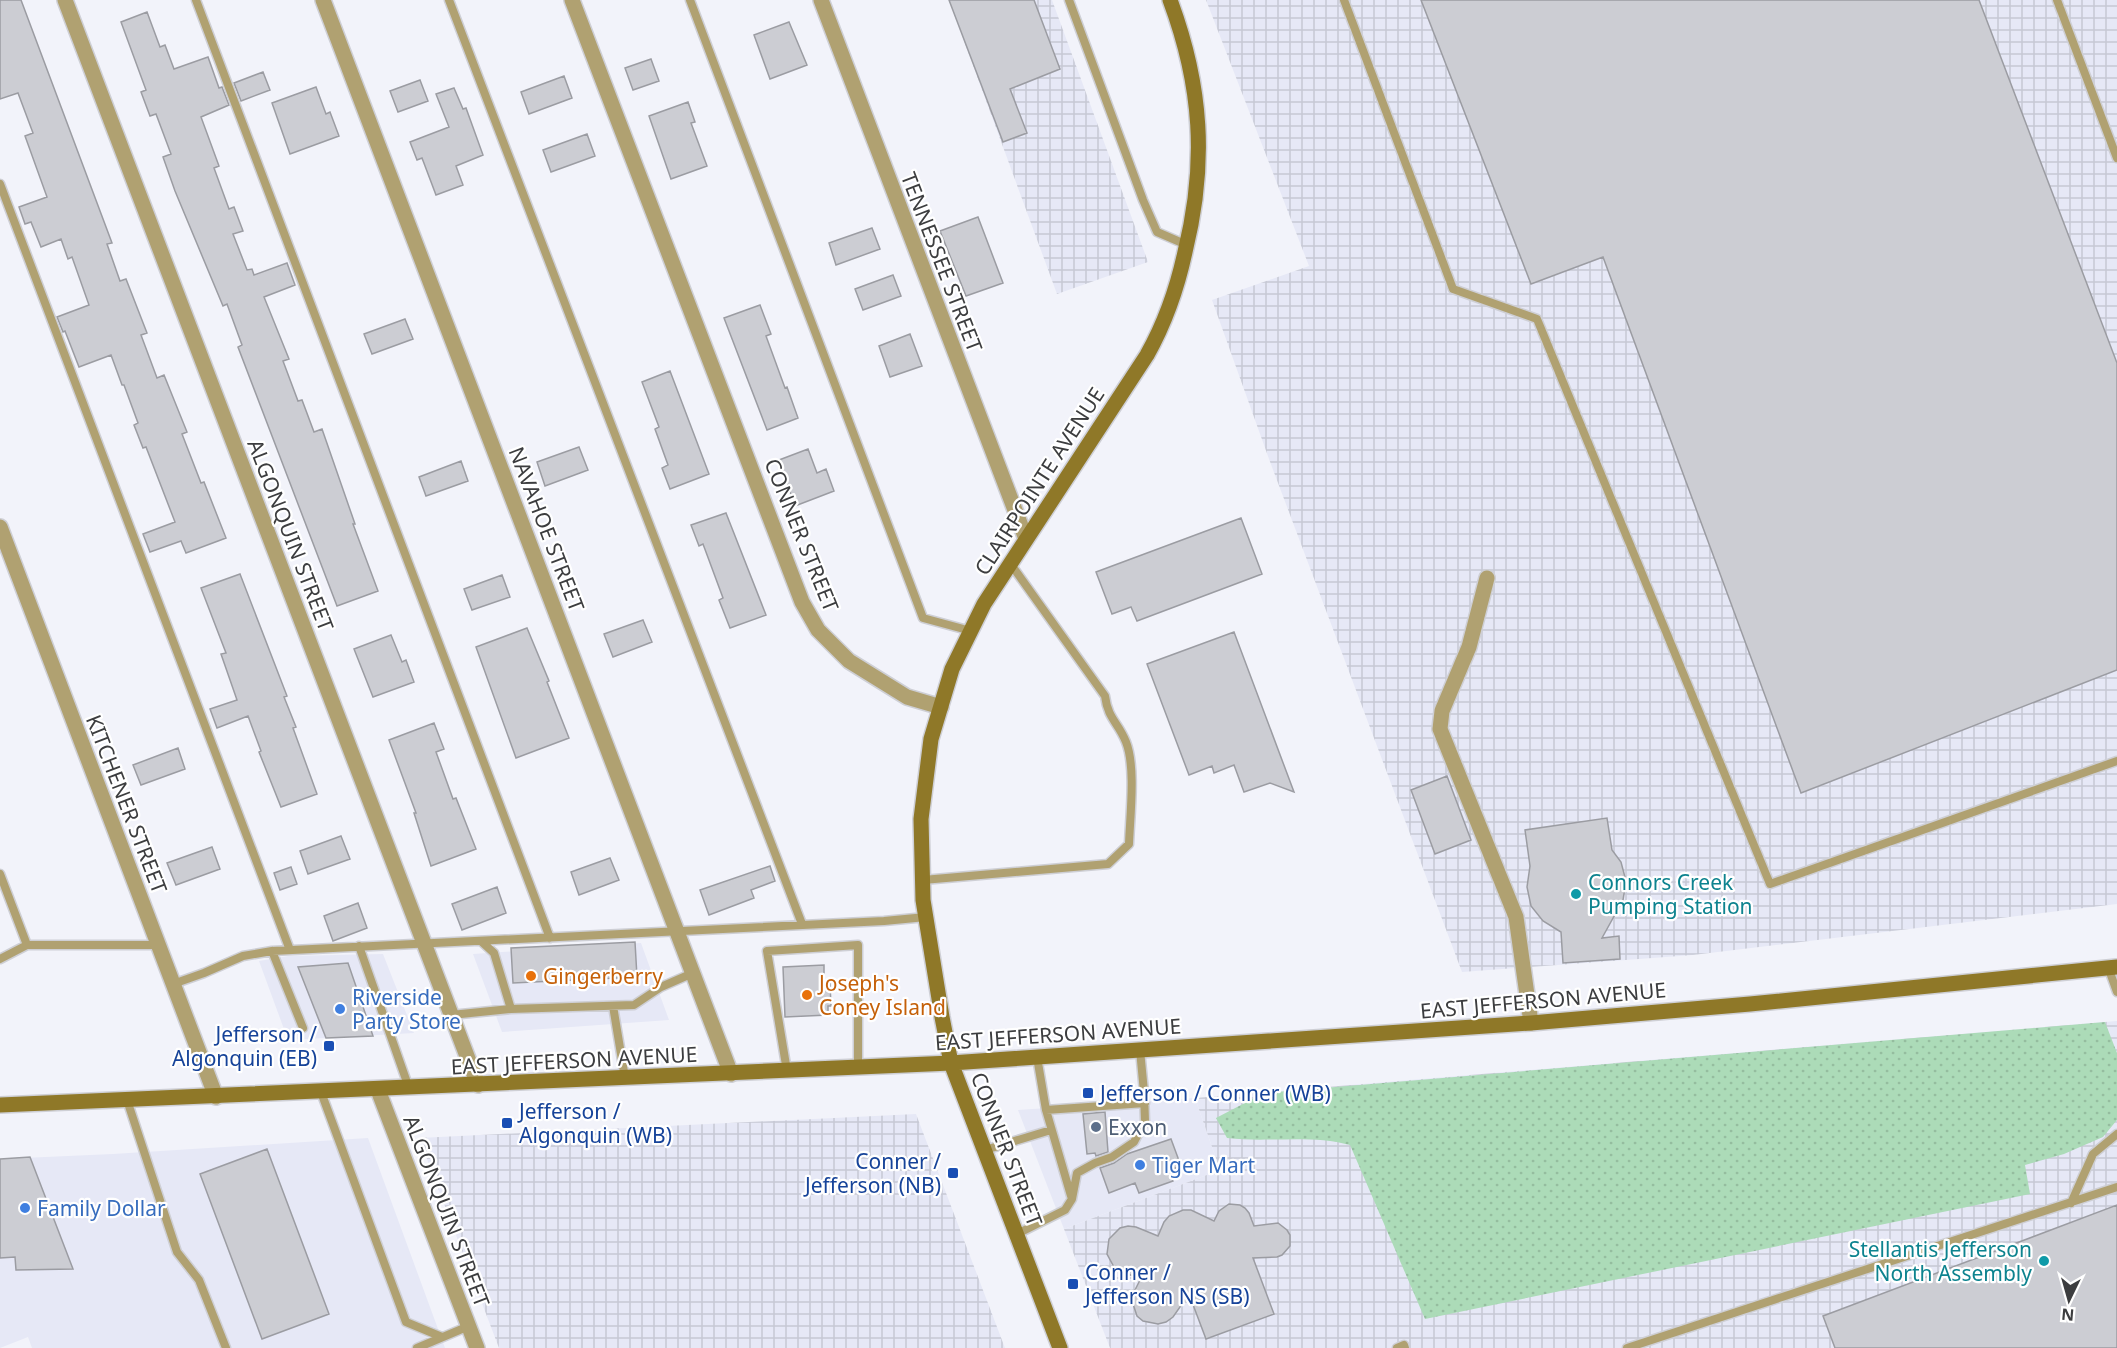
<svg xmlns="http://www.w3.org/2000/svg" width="2117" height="1348" viewBox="0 0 2117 1348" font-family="'Noto Sans',sans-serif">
	<defs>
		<pattern id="industrial-grid" width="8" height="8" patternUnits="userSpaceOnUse" patternTransform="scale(1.5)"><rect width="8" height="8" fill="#e6e8f6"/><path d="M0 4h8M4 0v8" fill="none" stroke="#c6c8d4"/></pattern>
		<pattern id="grass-dots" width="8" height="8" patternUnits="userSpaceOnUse" patternTransform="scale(1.5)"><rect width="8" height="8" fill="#acdbb8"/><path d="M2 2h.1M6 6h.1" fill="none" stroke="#95bd9f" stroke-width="1.8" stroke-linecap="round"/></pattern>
	</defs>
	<rect width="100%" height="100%" fill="#f2f3fa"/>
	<path fill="#e6e8f6" d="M641,943L669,1020L502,1032L473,954Z
		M383,954L414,1033L288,1040L259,961L288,956Z
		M1195,1098L1220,1170L1064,1229L1018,1110Z
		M368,1138L445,1348H32L28,1337L0,1348V1159L113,1154Z"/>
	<path fill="url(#industrial-grid)" d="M949,0H1052L1148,262L1057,294Z
		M1206,0H2117V904L1693,955L1462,972L1269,459L1212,300L1309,266Z
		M2117,1021V1348H1110L1064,1229L1220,1170L1195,1098Z
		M916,1114L1005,1348H499L419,1138Z"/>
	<path fill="url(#grass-dots)" d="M2105,1022L2117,1053V1120L2103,1137L2064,1154L2025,1165L2030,1194L1425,1319L1350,1145C1310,1134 1268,1143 1227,1138L1216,1118L1264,1093Z"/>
	<path fill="#cccdd3" stroke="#9b9ca2" stroke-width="1.5" d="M0,0H21L112,243L107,244L120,281L126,279L147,333L141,335L157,378L164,375L187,432L182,434L201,483L204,482L226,538L186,553L181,541L150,552L143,534L175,522L146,447L143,448L134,425L138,423L124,385H122L111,355L79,367L65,331L63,332L57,317L89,305L72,257L68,259L61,239L41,247L31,222L25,224L19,207L47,197L25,136L33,133L18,93L0,99Z
		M949,0H1034L1060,69L1010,89L1027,133L1003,142Z
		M1421,0H1979L2117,363V670L1801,793L1603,257L1531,284Z
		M147,12L160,47L165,45L174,69L208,57L219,88L222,87L229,105L201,117L219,166L214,168L229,209L234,207L243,231L233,234L247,270L252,269L254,275L287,263L295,285L264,297L289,359L283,361L298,401L302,400L314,432L322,429L355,524H353L378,591L337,606L238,347L242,345L227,304L223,306L175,191L163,157L171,154L156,114L150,116L141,92L146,90L121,22Z
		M789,22L807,65L770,79L754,35Z
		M651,59L659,81L633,90L625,68Z
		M263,72L270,90L241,101L234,83Z
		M564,76L572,98L529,114L521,92Z
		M420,80L428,101L398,112L390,91Z
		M316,87L326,114L330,112L339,136L290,154L272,103Z
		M454,88L463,109L466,108L483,155L456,166L463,185L436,195L422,158L417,160L410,142L449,127L436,94Z
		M688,102L695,122L691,123L707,166L671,179L649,116Z
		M587,134L595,156L551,172L543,150Z
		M978,217L1003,283L966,296L940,231Z
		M872,228L880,249L836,265L829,243Z
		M893,275L901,296L863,310L855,289Z
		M760,305L771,334L766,336L785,388L787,387L798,418L767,430L724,318Z
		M405,319L413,339L372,354L364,334Z
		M910,334L922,366L890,377L879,346Z
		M670,371L709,474L670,489L662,468L668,465L655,429L659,427L642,382Z
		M579,447L588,470L545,486L537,462Z
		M808,449L817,473L826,469L834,491L795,506L779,460Z
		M461,461L468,481L426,496L419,477Z
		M726,513L766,615L730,628L719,600L723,598L703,544L699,546L691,525Z
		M1241,518L1262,574L1137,621L1131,607L1112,614L1096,572Z
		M240,574L287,696L284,697L296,727L293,728L317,794L281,807L259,752L261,751L248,716L217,728L210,709L237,700L221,654L226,653L201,588Z
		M502,575L510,597L472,610L464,589Z
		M643,620L652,642L613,657L604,634Z
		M527,628L549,681L547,682L569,738L516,758L476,647Z
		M1234,632L1294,792L1270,783L1244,792L1234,765L1214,773L1212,766L1189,775L1147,664Z
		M391,635L402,662L406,660L414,682L373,697L354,649Z
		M434,723L444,749L436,752L453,799L456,798L476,849L431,866L414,813H416L389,740Z
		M178,748L185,769L141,785L133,765Z
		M1447,776L1471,840L1435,854L1411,790Z
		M1607,818L1612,850L1621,862L1626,881L1623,900L1602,938L1619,936L1620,959L1563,963L1561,932L1543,921L1531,906L1527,887L1530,866L1525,830Z
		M341,836L350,859L308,874L300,851Z
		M212,847L220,869L176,885L167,863Z
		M610,858L619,880L579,895L571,872Z
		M770,866L775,881L751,890L754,898L709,915L700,890Z
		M291,867L297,884L280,890L274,873Z
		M497,887L506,913L462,930L452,904Z
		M358,903L367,928L333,941L324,916Z
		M635,942L637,977L513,983L511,948Z
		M348,963L373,1036L326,1038L298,967Z
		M824,965V983H830L831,1006H828V1015L785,1017L783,967Z
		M1105,1112L1108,1152L1096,1156L1095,1153L1087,1154L1083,1114Z
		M1171,1139L1181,1166L1170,1170L1173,1181L1139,1193L1135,1183L1109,1193L1100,1168L1114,1163L1127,1154Z
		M267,1149L329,1314L262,1339L200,1174Z
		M30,1157L73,1269L16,1270L15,1257L0,1258V1159Z
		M1229,1204L1240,1205L1245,1208L1249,1213L1254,1226L1278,1223L1287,1230L1290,1235V1246L1282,1255L1277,1257L1253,1258L1274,1314L1206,1339L1189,1294L1173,1317L1166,1322L1158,1324L1143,1321L1137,1316L1132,1301L1133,1294L1141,1278L1120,1272L1114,1267L1107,1254L1109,1239L1120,1228L1128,1226L1136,1227L1158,1236L1164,1222L1169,1216L1183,1210H1191L1214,1221L1219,1211Z
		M2117,1205V1348H1835L1823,1316Z"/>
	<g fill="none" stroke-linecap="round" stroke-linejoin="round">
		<g stroke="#cecfd5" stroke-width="11">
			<path id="lane" d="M196,0L550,938
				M449,0L802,924
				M690,0L923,618L971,631
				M1069,0L1143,200L1157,232L1187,245
				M1344,0L1453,289L1537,319L1770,884L2117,761
				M2057,0L2117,158
				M0,184L290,950
				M0,874L27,945
				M923,880L1108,864L1129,844C1130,816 1136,767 1126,742C1118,722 1108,719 1105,696L1010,563
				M482,942L494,953L511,1009L634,1005L661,987L693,973
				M359,946L409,1088
				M272,951L303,1028
				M0,959L27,945H158
				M2108,967L2117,992
				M173,984L204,973L243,956L272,951L884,921L926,917
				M613,1006L625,1078
				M451,1015L511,1009
				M1037,1057L1046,1110L1145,1103
				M787,1071L767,951L858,945V1068
				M321,1092L406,1322L442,1337
				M127,1100L177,1252L199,1280L226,1348
				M1046,1110L1071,1196
				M985,1150L1051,1130
				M2071,1203L2093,1154L2117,1134
				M1017,1234L1065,1210L1072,1199L1077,1173L1095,1163L1112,1157L1134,1142L1145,1121L1144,1092L1140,1050
				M417,1348L469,1326
				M1397,1348L1404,1345L1405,1348
				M1627,1348L2117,1187"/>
		</g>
		<g stroke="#cecfd5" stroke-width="18">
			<path id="street" d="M65,0L478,1085
				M323,0L731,1074
				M572,0L802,602L818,630L849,661L907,697L941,707
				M821,0L1026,539
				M0,527L216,1097
				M1487,578L1469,647L1442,711L1440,729L1516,917L1531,1023
				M378,1090L477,1348"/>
		</g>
		<g stroke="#cecfd5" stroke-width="18">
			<path id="secondary" d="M0,1105L951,1063L1531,1023L1750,1004L2117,967
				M1060,1348L951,1063L942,1017L923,900L921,819L931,739L952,669L984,604L1147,355C1165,323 1177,289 1185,252C1207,163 1202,86 1170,0"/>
		</g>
		<use href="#lane" stroke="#b0a171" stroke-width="8"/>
		<use href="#street" stroke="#b0a171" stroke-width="15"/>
		<use href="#secondary" stroke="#8f7828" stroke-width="15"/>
	</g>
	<g fill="#0f9aa8" stroke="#fff" stroke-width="2">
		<circle cx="1576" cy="894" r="6"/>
		<circle cx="2044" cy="1261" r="6"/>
	</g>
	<g fill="#e8710a" stroke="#fff" stroke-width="2">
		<circle cx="531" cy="976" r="6"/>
		<circle cx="807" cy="995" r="6"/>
	</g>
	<g fill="#3f7fe0" stroke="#fff" stroke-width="2">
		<circle cx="340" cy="1009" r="6"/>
		<circle cx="1140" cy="1165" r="6"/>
		<circle cx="25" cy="1208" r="6"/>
	</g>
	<g fill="#1a4fb4" stroke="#fff" stroke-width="2">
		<rect x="323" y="1040" width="12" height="12" rx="3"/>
		<rect x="1082" y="1087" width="12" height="12" rx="3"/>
		<rect x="501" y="1117" width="12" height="12" rx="3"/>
		<rect x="947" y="1167" width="12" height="12" rx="3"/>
		<rect x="1067" y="1278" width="12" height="12" rx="3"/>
	</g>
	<circle fill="#5c6f8a" stroke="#fff" stroke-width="2" cx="1096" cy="1127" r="6"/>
	<g text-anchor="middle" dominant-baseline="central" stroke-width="4.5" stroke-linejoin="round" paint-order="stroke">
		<g font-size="21" fill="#3c3d3f" stroke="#fff">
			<text transform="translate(942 262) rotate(69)">TENNESSEE STREET</text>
			<text transform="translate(1039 481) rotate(-57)">CLAIRPOINTE AVENUE</text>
			<text transform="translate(547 529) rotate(69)">NAVAHOE STREET</text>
			<text transform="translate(291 535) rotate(69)">ALGONQUIN STREET</text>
			<text transform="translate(802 535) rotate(68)">CONNER STREET</text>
			<text transform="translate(127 804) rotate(69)">KITCHENER STREET</text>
			<text transform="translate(1543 1000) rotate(-5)">EAST JEFFERSON AVENUE</text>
			<text transform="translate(1058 1034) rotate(-4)">EAST JEFFERSON AVENUE</text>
			<text transform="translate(574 1060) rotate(-3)">EAST JEFFERSON AVENUE</text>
			<text transform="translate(1007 1149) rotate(69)">CONNER STREET</text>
			<text transform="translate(447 1211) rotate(69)">ALGONQUIN STREET</text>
		</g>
		<g font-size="21" fill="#0d838f" stroke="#fff" text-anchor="start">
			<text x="1588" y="882">Connors Creek<tspan x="1588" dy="24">Pumping Station</tspan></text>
			<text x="2032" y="1249" text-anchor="end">Stellantis Jefferson<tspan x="2032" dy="24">North Assembly</tspan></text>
		</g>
		<g font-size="21" fill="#c56008" stroke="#fff" text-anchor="start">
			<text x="543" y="976">Gingerberry</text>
			<text x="819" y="983">Joseph's<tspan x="819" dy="24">Coney Island</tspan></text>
		</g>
		<g font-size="21" fill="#366cbe" stroke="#fff" text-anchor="start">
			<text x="352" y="997">Riverside<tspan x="352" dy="24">Party Store</tspan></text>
			<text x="1152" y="1165">Tiger Mart</text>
			<text x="37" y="1208">Family Dollar</text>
		</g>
		<g font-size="21" fill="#164399" stroke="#fff" text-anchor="start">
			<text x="317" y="1034" text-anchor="end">Jefferson /<tspan x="317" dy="24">Algonquin (EB)</tspan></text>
			<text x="1100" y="1093">Jefferson / Conner (WB)</text>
			<text x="519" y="1111">Jefferson /<tspan x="519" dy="24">Algonquin (WB)</tspan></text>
			<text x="941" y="1161" text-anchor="end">Conner /<tspan x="941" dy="24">Jefferson (NB)</tspan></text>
			<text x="1085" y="1272">Conner /<tspan x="1085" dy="24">Jefferson NS (SB)</tspan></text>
		</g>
		<g font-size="21" fill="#4e5e75" stroke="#fff" text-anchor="start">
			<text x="1108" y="1127">Exxon</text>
		</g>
	</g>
	<g transform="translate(2069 1300) rotate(185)" stroke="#ffffff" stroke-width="4.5" paint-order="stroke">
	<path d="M0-4.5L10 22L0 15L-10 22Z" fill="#3c3d3f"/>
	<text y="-9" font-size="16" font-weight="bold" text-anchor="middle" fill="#3c3d3f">N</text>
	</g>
</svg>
